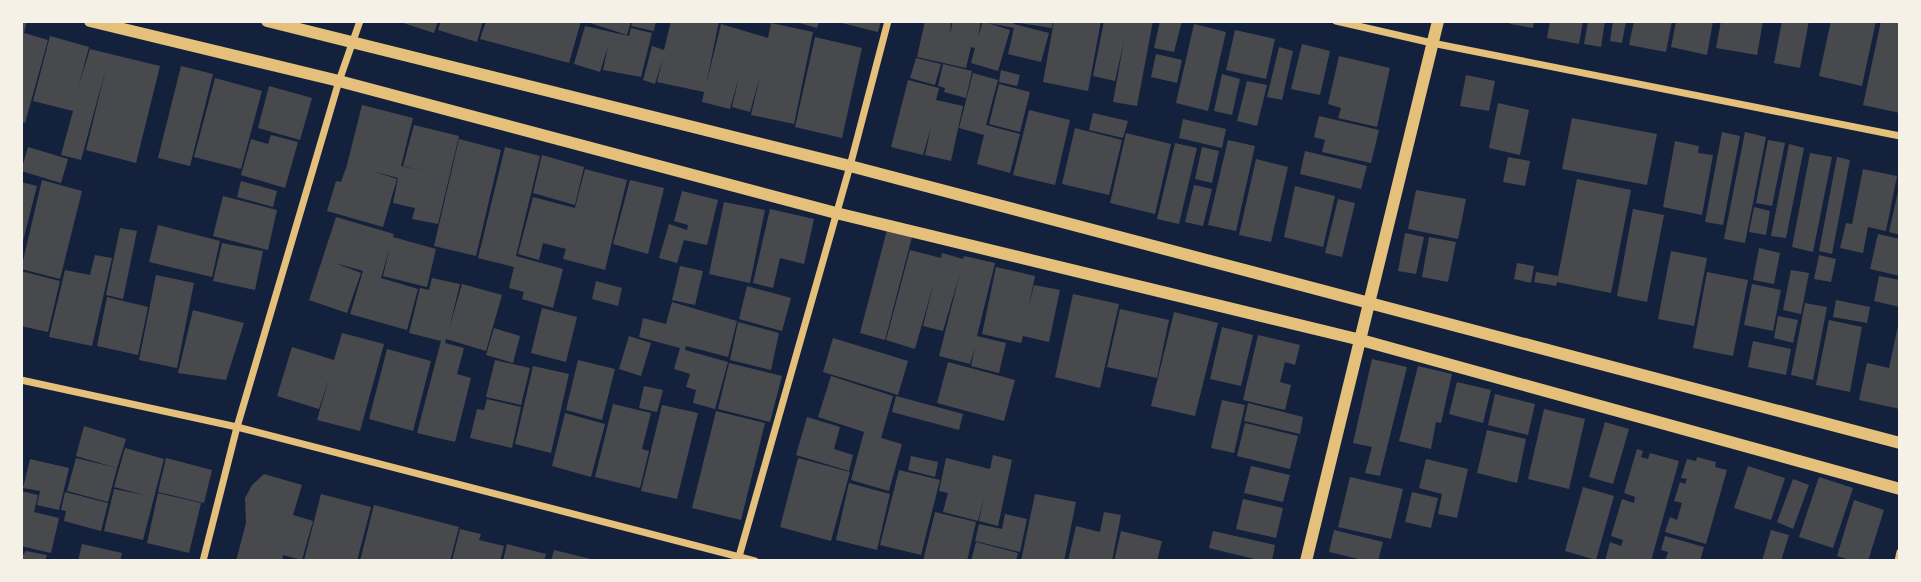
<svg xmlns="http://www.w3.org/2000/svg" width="1921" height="582" viewBox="0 0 1921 582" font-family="'Fira Sans Condensed',sans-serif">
	<rect width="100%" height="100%" fill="#14213d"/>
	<path fill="#48494c" d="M21,21H27L24,33L48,40L25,123L21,121Z
		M397,21H438L434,33Z
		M441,21H483L477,42L438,30Z
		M486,21H581L569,63L480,39Z
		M584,21H631L627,35Z
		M633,21H656L654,31L631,26Z
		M671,21H719L706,85L721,24L768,38L771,23L813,32L794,124L751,115L760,76L750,112L732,107L739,77L730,109L702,102L704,92L657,82L663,58L655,84L643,80L652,46L664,50Z
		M792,21H819L817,28Z
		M834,21H881L878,32Z
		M925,21H951L950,34L953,21H981L978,37L983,21H1015L1014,24L1049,33L1041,62L1008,54L1014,28L988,23L1010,30L998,71L971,63L975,48L971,47L966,68L917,57Z
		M1019,21H1053L1052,28L1019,23Z
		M1054,21H1101L1088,91L1043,82Z
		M1104,21H1153L1137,106L1113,102L1124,41L1115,81L1093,76Z
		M1160,21H1182L1174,52L1154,48Z
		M1510,21H1534L1533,28L1510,24Z
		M1550,21H1583L1579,44L1547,38Z
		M1588,21H1605L1601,47L1584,44Z
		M1613,21H1626L1622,43L1610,41Z
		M1634,21H1672L1666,52L1629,45Z
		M1676,21H1713L1707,55L1671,47Z
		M1721,21H1763L1757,55L1716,48Z
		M1782,21H1809L1800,68L1774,63Z
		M1831,21H1876L1862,86L1819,76Z
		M1881,21H1900V113L1863,105Z
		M1194,24L1226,32L1208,111L1176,103Z
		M585,26L629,36L631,28L652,33L641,77L603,70L608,46L600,72L574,64Z
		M1235,30L1275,39L1266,79L1226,70Z
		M50,36L89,47L78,88L90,49L160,66L136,163L86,150L106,68L81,160L61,155L73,111L33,101Z
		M815,37L862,48L842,138L795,127Z
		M1302,44L1330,51L1320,95L1291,89Z
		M1279,47L1293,51L1282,100L1267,97Z
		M1156,54L1182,60L1177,83L1151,77Z
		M1339,56L1390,68L1377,127L1338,118L1341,108L1328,104Z
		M916,58L941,64L935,85L910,78Z
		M943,64L972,71L966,98L944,92L945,88L938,86Z
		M181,66L213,74L190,166L158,158Z
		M1001,70L1020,75L1017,86L999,82Z
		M973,73L998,80L986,125L1020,134L1010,173L977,164L984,135L959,128Z
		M1222,74L1240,79L1232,115L1214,111Z
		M1466,75L1495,81L1489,111L1460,106Z
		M215,78L262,91L241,169L194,157Z
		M908,80L939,88L936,100L963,106L951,161L925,155L931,127L923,155L891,147Z
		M1247,81L1267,85L1257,126L1237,121Z
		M999,84L1030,92L1020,132L989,124Z
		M269,86L312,98L300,140L258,128Z
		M1498,103L1529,110L1520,155L1489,148Z
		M362,105L413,118L401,166L426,172L403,166L414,125L459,136L438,224L412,219L415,208L393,203L398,178L372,171L397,179L383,227L327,211L336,181L341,182L347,165Z
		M1029,110L1070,120L1055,185L1013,175Z
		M1093,113L1128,121L1123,138L1089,130Z
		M1319,116L1379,130L1371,163L1322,152L1325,140L1314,137Z
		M1572,118L1657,134L1647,185L1562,169Z
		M1183,119L1226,129L1222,148L1179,138Z
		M1075,128L1122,140L1109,195L1062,184Z
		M1722,132L1740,136L1723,225L1705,222Z
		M1745,132L1766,137L1745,243L1724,239Z
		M1126,133L1171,144L1155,214L1110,203Z
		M271,135L298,142L285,188L241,175L251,139L268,144Z
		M459,139L501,150L476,256L434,246Z
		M1228,140L1255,146L1236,231L1208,225Z
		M1768,140L1785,143L1772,206L1756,203Z
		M1675,141L1699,146L1698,153L1713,155L1702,215L1663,207Z
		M1175,143L1197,148L1179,224L1157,219Z
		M1789,144L1804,148L1786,238L1771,236Z
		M28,147L68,159L61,183L21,171Z
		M505,147L540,156L516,256L563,269L553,308L522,299L524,292L509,288L514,267L478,258Z
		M1202,147L1219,151L1212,183L1195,179Z
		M1305,151L1367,166L1361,189L1300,174Z
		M1810,153L1832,157L1813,252L1792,247Z
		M542,155L584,167L575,205L533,193Z
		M1508,157L1530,161L1525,186L1503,182Z
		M1837,157L1850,160L1832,254L1819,251Z
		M1256,159L1288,167L1271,242L1239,235Z
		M585,169L627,180L605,270L563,259L566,249L543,243L539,260L518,254L533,197L575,208Z
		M1863,169L1897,176L1886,231L1868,227L1863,253L1840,248L1846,223L1852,224Z
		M1577,179L1631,190L1611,293L1557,282L1556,286L1534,282L1536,272L1558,276Z
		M42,180L82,191L60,279L21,269Z
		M630,180L664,188L648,254L613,244Z
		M241,181L277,191L273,207L237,197Z
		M21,182L37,186L22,245H21Z
		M1194,185L1212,189L1203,226L1185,222Z
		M1295,186L1335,196L1323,247L1284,237Z
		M1899,187H1900V235L1889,232Z
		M1416,190L1466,199L1458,239L1408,229Z
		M682,191L718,200L707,245L684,240L677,263L659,258L669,224L687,230L688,225L674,221Z
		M223,196L277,210L268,250L213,236Z
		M1338,199L1355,203L1342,257L1325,253Z
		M724,202L765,210L750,283L709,274Z
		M1754,207L1770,211L1766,235L1749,232Z
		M770,209L814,219L804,264L780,258L773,288L753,283Z
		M1633,209L1664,215L1647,302L1617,296Z
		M336,217L394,234L393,237L436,249L427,287L383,276L390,247L381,278L418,289L407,330L350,314L363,271L335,263L361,273L347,313L309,300Z
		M158,225L220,241L212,277L149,262Z
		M120,228L137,231L123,299L106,295Z
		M887,230L912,237L885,340L860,333Z
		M1405,233L1424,237L1416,274L1398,271Z
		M1878,234L1900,239V276L1870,269Z
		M1429,237L1456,242L1448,282L1422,277Z
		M222,243L263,251L255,290L213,281Z
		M1759,248L1780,253L1774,284L1753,280Z
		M910,250L941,258L942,253L963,259L964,256L995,263L977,336L1006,343L999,373L971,366L975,348L970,364L939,356L960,273L943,331L923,326L934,282L915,349L886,340Z
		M1671,251L1707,258L1694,326L1658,319Z
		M95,255L112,258L92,346L49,337L65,270L90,275Z
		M1819,255L1836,259L1831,282L1814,279Z
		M1517,263L1534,266L1531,283L1514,279Z
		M680,266L703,271L695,305L672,300Z
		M996,267L1035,276L1028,310L1034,285L1060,290L1049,342L1023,336L1021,343L982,334Z
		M1791,270L1809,273L1801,314L1783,310Z
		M21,271L60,281L48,332L21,326Z
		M1707,272L1748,280L1733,356L1693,348Z
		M156,275L194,283L177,368L139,360Z
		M1879,276L1900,280V307L1874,301Z
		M432,278L460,284L449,329L462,284L502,295L486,351L446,339L445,343L464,348L457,374L471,378L455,442L417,433L441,341L409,333L420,288L429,290Z
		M596,281L622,288L618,306L592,299Z
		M1752,284L1781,290L1773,331L1744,325Z
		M747,286L791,298L782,331L739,319Z
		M1073,294L1119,304L1100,388L1055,377Z
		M107,297L148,307L138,355L97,346Z
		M1836,300L1870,307L1867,323L1833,317Z
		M672,302L737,321L728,357L686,346L685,350L728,362L715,409L693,403L696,390L686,387L690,374L674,369L680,348L639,337L643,318L666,324Z
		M1805,303L1827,307L1813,380L1791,375Z
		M542,308L577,317L566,362L531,353Z
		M1120,309L1169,320L1157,378L1107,367Z
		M193,310L244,323L226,380L178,373Z
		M1174,312L1218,323L1195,416L1151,406Z
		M1778,316L1798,320L1793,343L1774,338Z
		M1829,320L1862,327L1850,392L1816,385Z
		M1899,321L1900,409L1859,400L1867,363L1889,368Z
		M738,322L779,333L771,370L730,360Z
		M1222,327L1253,335L1241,386L1210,379Z
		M494,328L520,336L513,363L486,355Z
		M342,333L384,344L360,431L317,420L329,378L319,409L277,396L292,347L334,360Z
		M1258,335L1300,345L1295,365L1285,362L1280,382L1291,385L1285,410L1243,400Z
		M629,336L651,343L641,376L619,369Z
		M833,338L908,361L898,395L823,372Z
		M1753,341L1791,349L1786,375L1748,367Z
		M387,349L431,361L413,431L369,419Z
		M1372,359L1407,367L1380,476L1365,473L1372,447L1353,443Z
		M495,360L530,368L521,405L486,397Z
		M578,360L615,369L602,420L566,410Z
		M948,362L1015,380L1004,421L937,403Z
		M729,363L782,376L770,422L718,409Z
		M533,366L569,374L551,453L515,444Z
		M1418,366L1452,374L1441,423L1436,422L1431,449L1399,441Z
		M831,376L893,396L881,438L902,444L889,491L851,480L864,432L818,417Z
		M1457,382L1491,390L1483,423L1449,414Z
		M644,386L663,390L657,412L639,408Z
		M1495,394L1535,404L1528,435L1488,425Z
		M896,396L963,414L959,430L892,412Z
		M487,399L521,407L512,448L470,438L477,409L484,410Z
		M1222,400L1245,405L1234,453L1211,448Z
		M1248,403L1303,417L1300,434L1244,421Z
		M613,404L651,413L642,449L649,451L640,488L595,477Z
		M662,405L698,413L677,499L641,491Z
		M1544,409L1585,419L1569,489L1528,479Z
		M716,411L765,423L741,520L692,508Z
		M565,413L605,424L591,477L552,466Z
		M807,417L840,427L834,449L853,455L849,471L796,455Z
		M1605,422L1629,429L1613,484L1589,477Z
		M1245,423L1298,436L1290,469L1237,456Z
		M84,426L126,439L117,468L76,456Z
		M1487,430L1526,439L1517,483L1477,473Z
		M125,448L164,459L143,540L104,531L114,489L144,495L114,487Z
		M1637,449L1643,451L1641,457L1648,459L1650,453L1679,461L1651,561H1605L1610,542L1621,546L1623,540L1611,536L1622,499L1634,503L1635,497L1624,493Z
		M993,455L1012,460L998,526L979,521L984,497L978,521L943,512L948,493L939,491L946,458L990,469Z
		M911,456L938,462L935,477L908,470Z
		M1697,457L1716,462L1715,467L1727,470L1706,544L1665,532L1670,517L1677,520L1682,503L1674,501L1680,482L1685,484L1687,479L1681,478L1687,459L1696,461Z
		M76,458L117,468L108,502L67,491Z
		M166,458L212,470L204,503L158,492Z
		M798,458L850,472L831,541L780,527Z
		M30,459L69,468L59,510L37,505L40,491L23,488Z
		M1426,459L1468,469L1457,518L1438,514L1442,494L1419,488Z
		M1251,466L1290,475L1283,502L1244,493Z
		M1748,466L1785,478L1771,520L1734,508Z
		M899,470L940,480L921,555L880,545Z
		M264,474L302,485L293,515L313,521L302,560L283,555L282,561H236L246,523L245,498L252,485Z
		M1350,477L1403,489L1391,539L1338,527Z
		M1819,477L1853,488L1833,548L1799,537Z
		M1793,479L1809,485L1793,529L1777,522Z
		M849,483L890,494L877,550L836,540Z
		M1583,487L1614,496L1596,560L1565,551Z
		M21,491L38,495L34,512L59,518L51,553L21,546Z
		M65,492L108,503L101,531L64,521L66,511L61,510Z
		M1412,492L1438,498L1431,528L1405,522Z
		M158,493L201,503L189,553L147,543Z
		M321,494L371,507L357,561L304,560Z
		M1035,494L1076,502L1064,561H1021Z
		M1243,499L1283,508L1276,538L1236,529Z
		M1854,500L1884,510L1868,561H1853L1837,556Z
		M374,505L459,527L450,561H360Z
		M935,512L976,522L967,561H923Z
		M1104,512L1121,515L1112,561H1068L1076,526L1100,532Z
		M1005,514L1027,519L1020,552L975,541L979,524L1002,529Z
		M460,529L481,534L479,540L504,546L500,561H452Z
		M1334,530L1383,542L1378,561H1367L1329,552Z
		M1771,530L1789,535L1781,561H1762Z
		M1121,531L1162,541L1157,561H1114Z
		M1213,531L1275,545L1272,561H1263L1209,548Z
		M1665,536L1704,547L1700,561H1665L1668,552L1661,550Z
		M976,542L1018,553L1016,561H971Z
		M82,544L122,553L120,561H78Z
		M507,544L546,554L544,561H503Z
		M554,550L595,560V561H551Z
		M26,551L47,555L45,561H21V557Z"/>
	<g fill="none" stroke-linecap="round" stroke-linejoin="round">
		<path stroke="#e5c07b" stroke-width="7" d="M1336,21L1432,43L1900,136
			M21,380L237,427L755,561
			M738,560L850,166L888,21
			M203,561L237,427L339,81L360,21
			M1898,561L1900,552"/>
		<path stroke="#e5c07b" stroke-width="12" d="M90,21L339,81L836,213L1361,340L1900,489
			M267,21L850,166L1900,443
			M1306,561L1438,21"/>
	</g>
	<rect width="1921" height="582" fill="none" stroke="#f6f1e7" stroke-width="46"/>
</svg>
